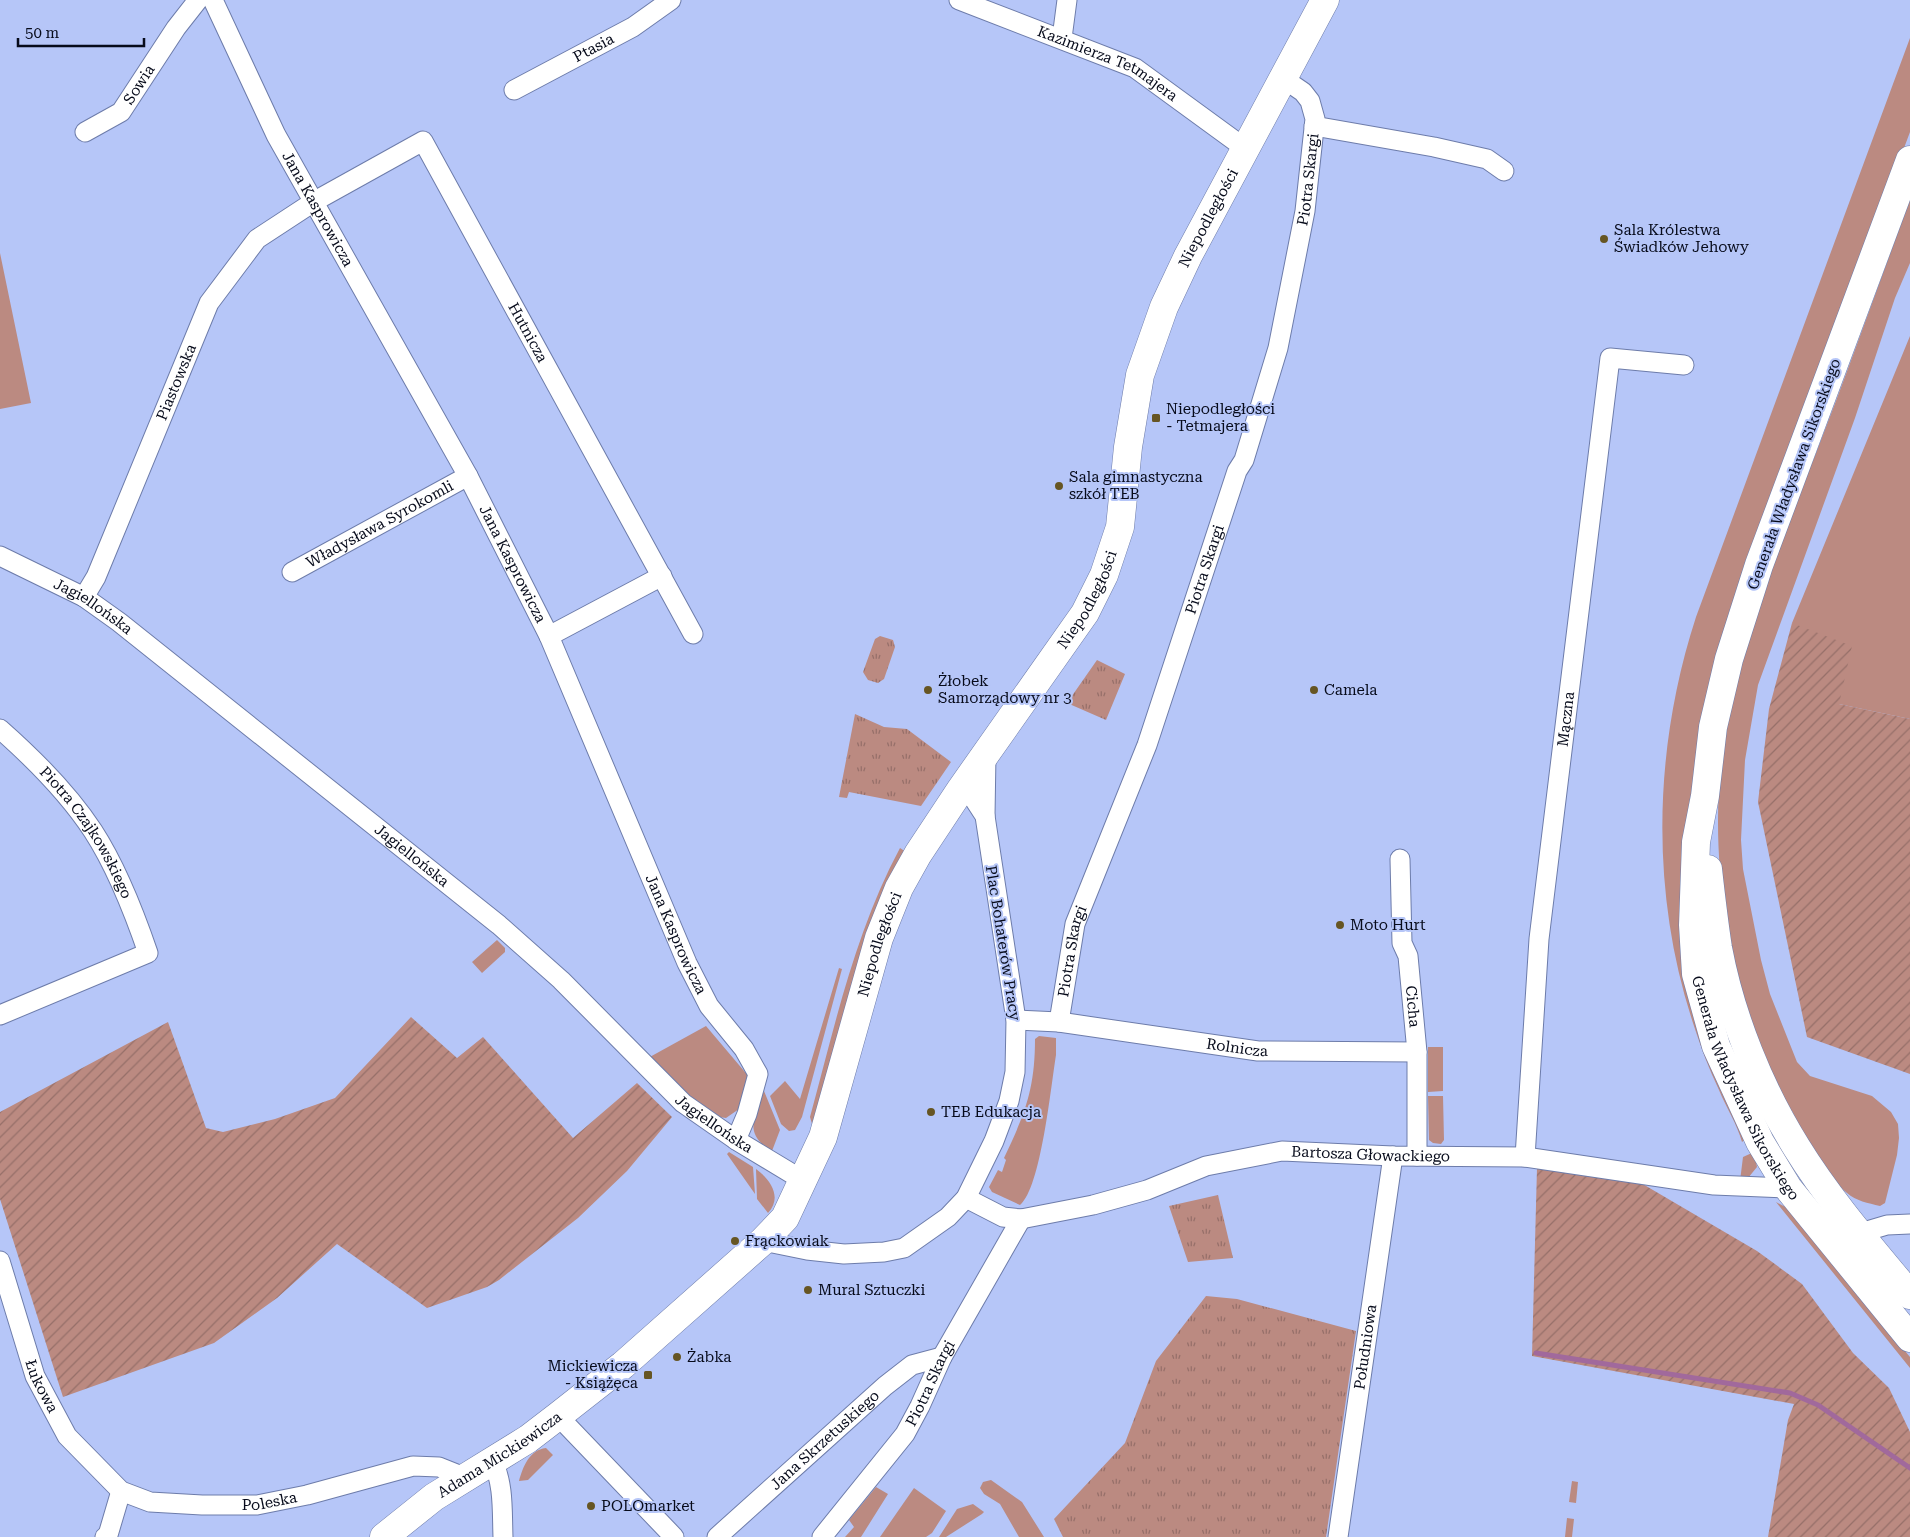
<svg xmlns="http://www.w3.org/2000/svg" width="1910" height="1537" viewBox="0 0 1910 1537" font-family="'Roboto Serif',serif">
	<defs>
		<pattern id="park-tufts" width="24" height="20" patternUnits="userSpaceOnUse" patternTransform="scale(1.25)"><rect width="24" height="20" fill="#bb8a81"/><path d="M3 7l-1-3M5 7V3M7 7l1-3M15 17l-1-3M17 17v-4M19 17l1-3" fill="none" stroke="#966f69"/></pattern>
		<pattern id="garden-furrows" width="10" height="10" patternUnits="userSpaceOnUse" patternTransform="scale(1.25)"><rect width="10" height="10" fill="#bb8a81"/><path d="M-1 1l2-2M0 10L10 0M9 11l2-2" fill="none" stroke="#966f69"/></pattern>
	</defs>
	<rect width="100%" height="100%" fill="#b6c6f8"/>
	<path fill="#bb8a81" d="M1910,38V132L1740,586L1688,902L1747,1138L1742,1142C1737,1124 1726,1107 1719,1090C1709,1069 1701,1048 1694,1026C1650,894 1653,749 1696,617Z
		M1910,200V263L1895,298L1855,418L1758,685L1745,760L1741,840L1743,869L1761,960L1770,994L1797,1062L1810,1076L1872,1096L1891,1112L1898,1124L1899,1138L1897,1155L1885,1203L1880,1206C1868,1203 1856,1201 1847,1193C1823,1173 1805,1138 1792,1111L1790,1112C1781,1091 1770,1071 1762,1050C1720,944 1706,823 1729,711C1748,621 1785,533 1818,448C1850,366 1879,283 1910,200Z
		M0,253L31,403L0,409Z
		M1910,336V719L1839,704L1792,623Z
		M900,848L906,852L812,1124L810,1117C835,1025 855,932 900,848Z
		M497,940L505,948V952L482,973L472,962Z
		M839,968L842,969L802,1117L795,1130L789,1131L781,1124L770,1096L785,1081L800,1099Z
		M706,1026L750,1078L739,1109L726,1118L719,1117L686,1095L648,1058Z
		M1039,1036L1056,1038V1055C1051,1085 1041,1188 1020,1205L992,1192L989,1187L998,1170L1002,1172L1006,1160L1004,1158C1025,1114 1035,1089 1035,1039Z
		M1428,1047H1443V1091L1428,1092Z
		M764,1091L780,1130L772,1151C743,1134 754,1117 764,1091Z
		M1428,1096H1443L1444,1140L1441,1144L1433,1143L1429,1140Z
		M729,1152L753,1167L755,1194L727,1154Z
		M1754,1152L1757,1167L1748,1178L1740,1181L1743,1157Z
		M756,1169C770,1179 783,1197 768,1213L757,1199Z
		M1776,1202L1789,1209L1895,1339L1910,1357V1368Z
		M546,1448L553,1455L528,1480L519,1481C523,1467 529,1450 546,1448Z
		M991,1480L1022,1502L1044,1537H1019L1000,1504L984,1494L980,1488L983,1482Z
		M1572,1481L1578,1482L1576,1503L1569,1502Z
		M876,1487L888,1494L861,1537H845L854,1527L849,1520Z
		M914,1488L946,1511L932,1533L926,1537H880Z
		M973,1504L984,1512L982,1514L946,1537H939L957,1509Z
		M1567,1518L1574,1519L1572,1537H1565Z"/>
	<path fill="url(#park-tufts)" d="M880,636L893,640L895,647L884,679L878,683L868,680L863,672L875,639Z
		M1097,660L1125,674L1106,720L1067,703Z
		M855,714L884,727L907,729L951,762L921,806L849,792L847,798L839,797Z
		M1218,1195L1233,1258L1188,1262L1169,1206Z
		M1206,1296L1237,1299L1356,1331L1326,1537H1063L1054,1519L1125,1443L1156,1361Z"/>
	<path fill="url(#garden-furrows)" d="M1792,623L1852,646L1839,704L1910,719V1074L1807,1037L1758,802L1769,709Z
		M411,1017L457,1058L483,1037L573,1138L637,1083L672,1117L627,1171L578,1218L499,1280L487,1287L427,1308L337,1244L277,1298L214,1343L63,1397L0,1199V1112L168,1022L206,1128L223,1132L275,1119L335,1098Z
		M1537,1168L1641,1183L1757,1251L1802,1284L1853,1353L1889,1388L1910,1432V1537H1768L1788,1420L1794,1404L1532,1356Z"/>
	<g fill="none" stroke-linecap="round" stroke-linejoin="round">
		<path stroke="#a1699c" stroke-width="5" d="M1536,1353L1790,1393L1818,1405L1910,1468"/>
		<g stroke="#6d7caa" stroke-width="21">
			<g id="street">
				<path id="s1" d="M213,0L276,135L468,476L549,636L687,963L709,1006L744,1049L758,1074L747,1114L736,1140"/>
				<path id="s2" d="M959,0L1135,68L1246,149"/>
				<path d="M1062,38L1067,0"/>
				<path id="s3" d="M514,90L633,27L671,0"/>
				<path d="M1314,126L1434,147L1487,159L1504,171"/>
				<path id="s4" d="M85,132L121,112L176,28L198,0"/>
				<path id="s5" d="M0,556L84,597L119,622L499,925L561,980L683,1103L736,1140L804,1181"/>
				<path id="s6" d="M292,572L468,476"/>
				<path id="s7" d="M84,597L96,577L209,303L257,239L315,201L423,141L693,634"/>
				<path d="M549,636L662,576"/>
				<path id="s8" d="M0,729C34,759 68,793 93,831C117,868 134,912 148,953L0,1015"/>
				<path d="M985,816L986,754"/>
				<path id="s9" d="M1400,859L1402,943L1408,956L1417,1052V1156"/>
				<path id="s10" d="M1016,1020L1059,1022L1075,924L1147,745L1237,471L1244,460L1278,348L1305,211L1315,119L1310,101L1303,92L1284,79"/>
				<path id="s11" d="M1059,1022L1258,1051L1417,1052"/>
				<path id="s12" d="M1525,1157L1539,939L1610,358L1684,365"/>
				<path id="s13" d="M966,1198L1003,1217L1021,1219L1093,1205L1147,1190L1206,1166L1282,1151L1393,1156L1525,1157L1714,1185L1788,1188"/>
				<path d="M1860,1233L1887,1225L1910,1224"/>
				<path d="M763,1241L807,1250L844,1254L884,1252L904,1248L948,1217L966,1198L994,1141L1009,1101L1015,1072L1016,1020L985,816L972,796L961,789"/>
				<path id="s14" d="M0,1261L35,1376L67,1436L121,1491L150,1502L202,1505H257L307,1495L413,1466L439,1467L464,1477"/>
				<path d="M558,1416L674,1537"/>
				<path d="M492,1460C504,1483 502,1511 503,1537"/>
				<path d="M105,1537L108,1535L121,1491"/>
				<path id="s15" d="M717,1537L885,1386L912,1365L942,1357"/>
				<path id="s16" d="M822,1537L905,1434L920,1406L942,1357L1021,1219"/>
				<path id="s17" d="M1338,1537L1393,1156"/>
			</g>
		</g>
		<g stroke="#6d7caa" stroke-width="29">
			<g id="secondary">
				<path id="s18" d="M1910,160L1759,565L1729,659L1713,727L1705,796L1696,842L1693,925L1696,974L1716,1046L1760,1142L1788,1188L1910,1338"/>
				<path d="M1708,869C1711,896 1714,922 1718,948C1731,1017 1760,1089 1797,1148C1829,1200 1871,1248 1910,1295"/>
				<path id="s19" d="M384,1537L434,1497L528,1439L558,1416L623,1365L763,1241L785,1218L823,1137L879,938L899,888L918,854L961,789L1085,613L1104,575L1120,527L1128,447L1140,375L1164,307L1188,256L1325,0"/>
			</g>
		</g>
		<use href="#street" stroke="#fff" stroke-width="19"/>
		<use href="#secondary" stroke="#fff" stroke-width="28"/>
	</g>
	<g fill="#665523" stroke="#b6c6f8" stroke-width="2">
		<circle cx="1604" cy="239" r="5"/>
		<rect x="1151" y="413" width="10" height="10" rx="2.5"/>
		<circle cx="1059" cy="486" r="5"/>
		<circle cx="928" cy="690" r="5"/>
		<circle cx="1314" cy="690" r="5"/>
		<circle cx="1340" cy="925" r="5"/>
		<circle cx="931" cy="1112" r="5"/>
		<circle cx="735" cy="1241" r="5"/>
		<circle cx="808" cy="1290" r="5"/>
		<circle cx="677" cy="1357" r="5"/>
		<rect x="643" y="1370" width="10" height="10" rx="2.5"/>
		<circle cx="591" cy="1506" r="5"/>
	</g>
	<g text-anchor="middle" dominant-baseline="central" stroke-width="4" stroke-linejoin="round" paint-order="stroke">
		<g font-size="15" fill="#070b1b" stroke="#b6c6f8">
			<text stroke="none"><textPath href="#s3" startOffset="90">Ptasia</textPath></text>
			<text stroke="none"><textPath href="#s2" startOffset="162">Kazimierza Tetmajera</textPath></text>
			<text stroke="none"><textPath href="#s4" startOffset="74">Sowia</textPath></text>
			<text stroke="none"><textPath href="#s10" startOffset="925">Piotra Skargi</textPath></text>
			<text stroke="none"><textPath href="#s1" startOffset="234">Jana Kasprowicza</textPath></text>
			<text stroke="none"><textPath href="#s19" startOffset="1614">Niepodległości</textPath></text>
			<text stroke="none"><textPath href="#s7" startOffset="811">Hutnicza</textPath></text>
			<text stroke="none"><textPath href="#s7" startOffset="234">Piastowska</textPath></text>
			<text transform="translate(1794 474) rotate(-70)">Generała Władysława Sikorskiego</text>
			<text stroke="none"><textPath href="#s6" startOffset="100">Władysława Syrokomli</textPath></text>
			<text stroke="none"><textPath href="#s1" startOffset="639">Jana Kasprowicza</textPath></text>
			<text stroke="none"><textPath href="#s10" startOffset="520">Piotra Skargi</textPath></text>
			<text stroke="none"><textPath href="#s19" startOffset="1209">Niepodległości</textPath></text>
			<text stroke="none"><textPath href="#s5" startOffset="106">Jagiellońska</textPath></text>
			<text stroke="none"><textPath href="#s12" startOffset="440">Mączna</textPath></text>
			<text stroke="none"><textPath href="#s8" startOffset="136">Piotra Czajkowskiego</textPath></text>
			<text stroke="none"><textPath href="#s5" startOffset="511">Jagiellońska</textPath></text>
			<text stroke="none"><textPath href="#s1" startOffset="1044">Jana Kasprowicza</textPath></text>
			<text transform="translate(1003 943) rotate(81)">Plac Bohaterów Pracy</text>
			<text stroke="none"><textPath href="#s19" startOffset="804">Niepodległości</textPath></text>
			<text stroke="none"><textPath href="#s10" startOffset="115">Piotra Skargi</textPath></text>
			<text stroke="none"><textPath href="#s9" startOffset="149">Cicha</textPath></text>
			<text stroke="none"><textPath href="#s11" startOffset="180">Rolnicza</textPath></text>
			<text stroke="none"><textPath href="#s18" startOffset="974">Generała Władysława Sikorskiego</textPath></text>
			<text stroke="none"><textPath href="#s5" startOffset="916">Jagiellońska</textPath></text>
			<text stroke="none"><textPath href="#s13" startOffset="419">Bartosza Głowackiego</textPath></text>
			<text stroke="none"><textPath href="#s17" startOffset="192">Południowa</textPath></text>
			<text stroke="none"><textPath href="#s16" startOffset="189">Piotra Skargi</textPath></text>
			<text stroke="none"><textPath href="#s14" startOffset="132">Łukowa</textPath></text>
			<text stroke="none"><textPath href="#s15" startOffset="145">Jana Skrzetuskiego</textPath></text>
			<text stroke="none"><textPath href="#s19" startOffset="142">Adama Mickiewicza</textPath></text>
			<text stroke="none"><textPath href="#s14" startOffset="416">Poleska</textPath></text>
		</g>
		<g font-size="15" fill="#070b1b" stroke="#b6c6f8" text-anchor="start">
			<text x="1614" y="230">Sala Królestwa<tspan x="1614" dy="17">Świadków Jehowy</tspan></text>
			<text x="1166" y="409">Niepodległości<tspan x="1166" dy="17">- Tetmajera</tspan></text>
			<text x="1069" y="477">Sala gimnastyczna<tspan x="1069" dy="17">szkół TEB</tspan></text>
			<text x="938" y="681">Żłobek<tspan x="938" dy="17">Samorządowy nr 3</tspan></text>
			<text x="1324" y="690">Camela</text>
			<text x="1350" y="925">Moto Hurt</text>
			<text x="941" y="1112">TEB Edukacja</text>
			<text x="745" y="1241">Frąckowiak</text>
			<text x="818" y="1290">Mural Sztuczki</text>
			<text x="687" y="1357">Żabka</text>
			<text x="638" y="1366" text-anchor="end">Mickiewicza<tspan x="638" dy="17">- Książęca</tspan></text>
			<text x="601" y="1506">POLOmarket</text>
		</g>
	</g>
	<path d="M18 38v8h126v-8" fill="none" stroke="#070b1b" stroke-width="2.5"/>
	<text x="25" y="38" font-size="15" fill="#070b1b" stroke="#b6c6f8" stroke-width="4" paint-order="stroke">50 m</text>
</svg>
